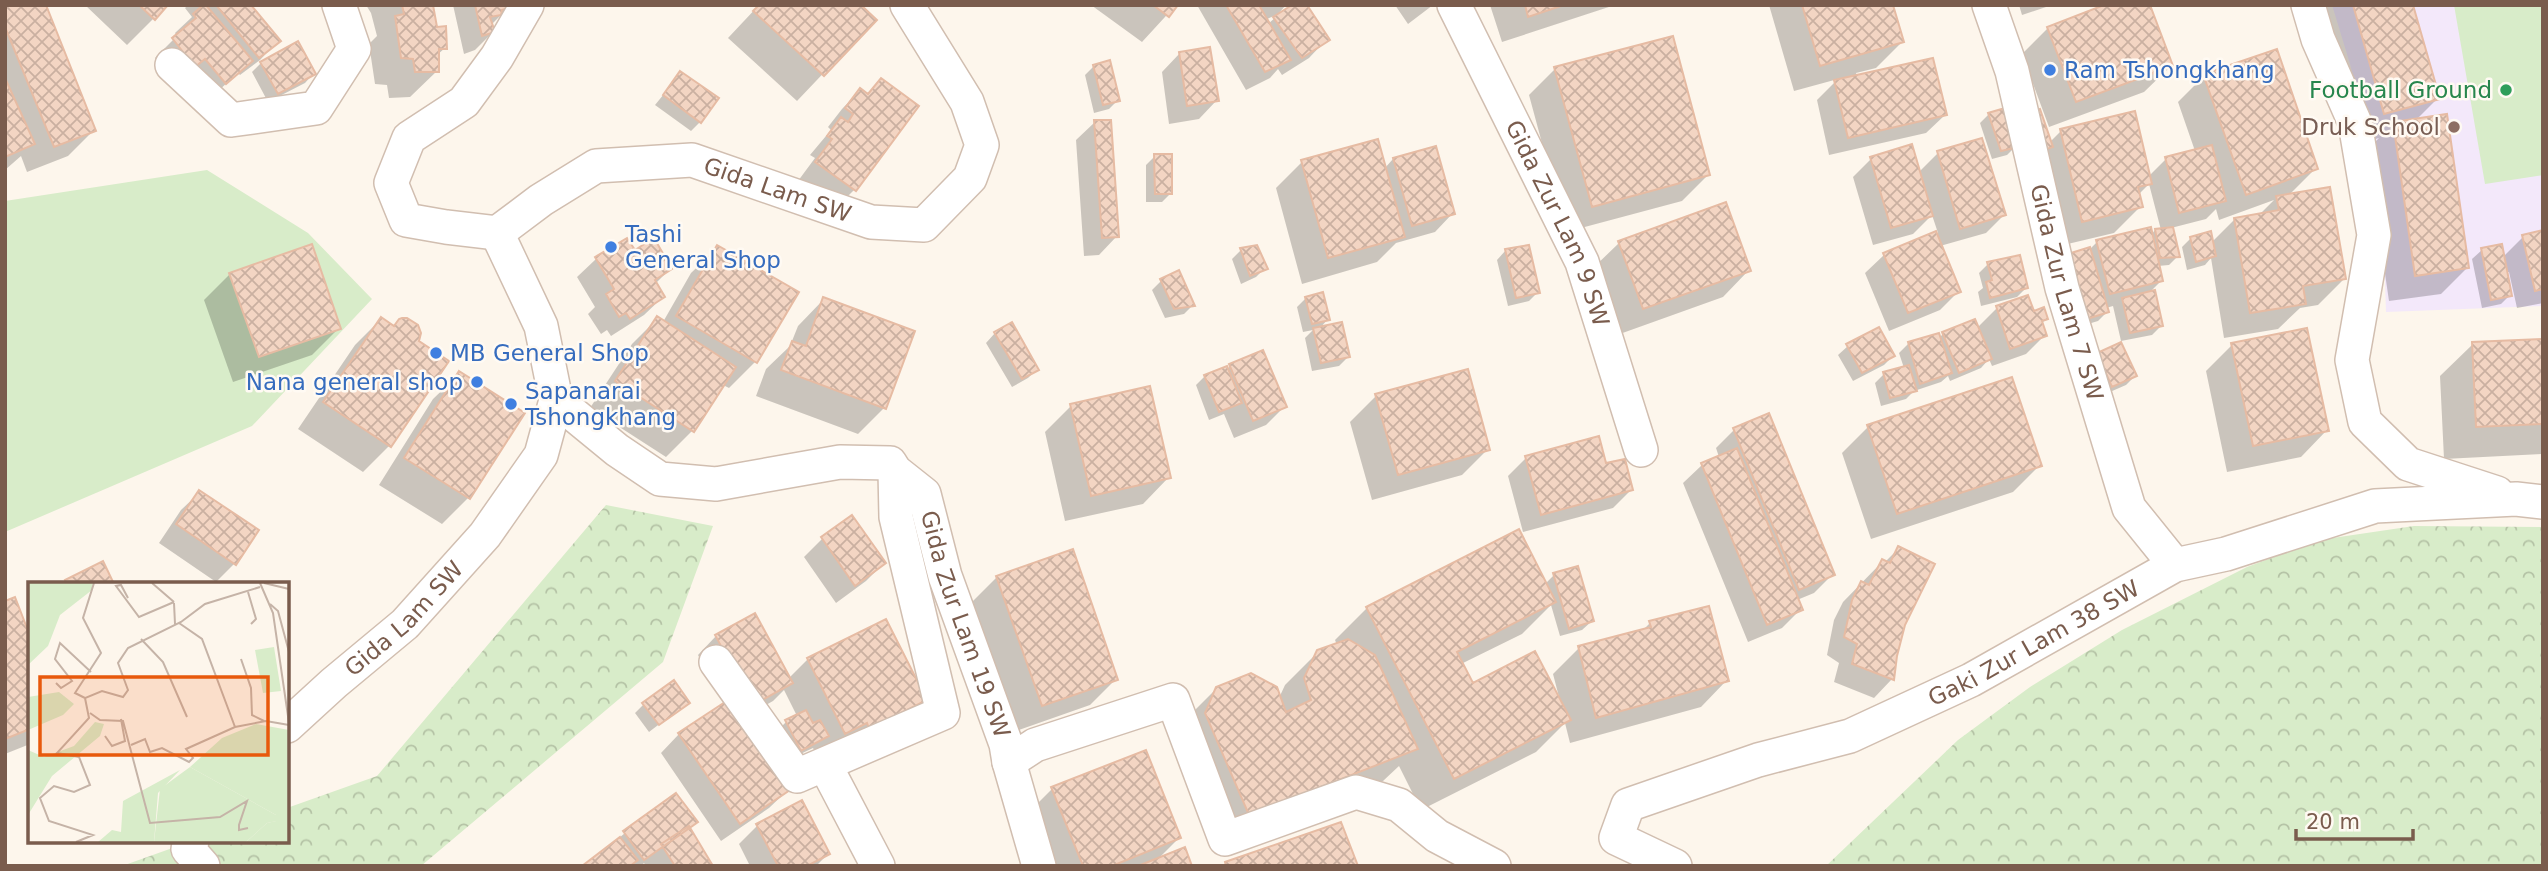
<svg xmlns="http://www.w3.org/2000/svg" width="2548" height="871" viewBox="0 0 2548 871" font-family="'DejaVu Sans',sans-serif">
	<defs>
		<pattern id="forest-crowns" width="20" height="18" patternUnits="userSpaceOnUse" patternTransform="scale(1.75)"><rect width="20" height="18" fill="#d8ecc9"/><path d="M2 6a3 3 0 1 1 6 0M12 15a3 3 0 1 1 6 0" fill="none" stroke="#b4c2a5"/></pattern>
		<pattern id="building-cross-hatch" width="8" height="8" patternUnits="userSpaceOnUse" patternTransform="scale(1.75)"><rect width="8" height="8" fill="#f3d5c3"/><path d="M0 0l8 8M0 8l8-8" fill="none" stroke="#cab0a1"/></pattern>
	</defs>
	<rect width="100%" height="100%" fill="#fdf6ec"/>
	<path fill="#f3e8fa" d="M2332,5H2543V306L2386,312L2382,191L2350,64Z"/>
	<path fill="#d8ecc9" d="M2454,5H2543V175L2485,184Z
		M207,170L308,233L372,299L252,426L5,532V201Z"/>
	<path fill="url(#forest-crowns)" d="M606,505L713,526L663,662L421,866H122L192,841H287V808L377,776Z
		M2414,526L2543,527V866H1826L1958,740L2030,687L2122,630L2247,567L2319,540Z"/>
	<path fill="#0003" d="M5,5L94,130L68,156L27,172L21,156L5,170Z
		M85,5H167L127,45Z
		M188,5H249L278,41L260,60L240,75L238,73L207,101L176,84L155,58L177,36L175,33L192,17L185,8Z
		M366,5H431L435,28L445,48L437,55V71L410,97L389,98L387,85L375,84L369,44L377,36L371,13Z
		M453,5H508L509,7L491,25L493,32L475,50L464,54Z
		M759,5L874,20L797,101L728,38Z
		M1091,5H1176L1142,42Z
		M1197,5H1286L1278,14L1265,20L1268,24L1277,16L1327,39L1309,58L1282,75L1278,69L1270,78L1246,90Z
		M1395,5H1433L1408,24Z
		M1490,5H1615L1502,42Z
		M1769,5H1891L1902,42L1876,68L1856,73L1857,76L1945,115L1926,133L1829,155L1817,100L1838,79L1794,91Z
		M2019,5H2052L2022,15Z
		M2321,5H2411L2438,98L2416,120L2467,268L2441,294L2389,301L2367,150L2379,138L2352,146Z
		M2048,28L2171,66L2144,92L2049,127L2022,54Z
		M1180,53L1217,100L1199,119L1169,124L1162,72Z
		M261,63L314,73L305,83L268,102L252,72Z
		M1094,66L1118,100L1109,109L1094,113L1085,75Z
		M1555,69L1708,175L1682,201L1566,232L1529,95Z
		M681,73L700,122L691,131L655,105Z
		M2204,76L2316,168L2289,195L2344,279L2318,305L2300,308L2278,329L2224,338L2211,258L2205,265L2187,270L2182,247L2191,238L2211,243L2235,219L2259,215L2274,200L2219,220L2216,209L2206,219L2171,228L2178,256L2169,265L2158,266L2161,281L2148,294L2161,326L2152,335L2121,341L2113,306L2106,308L2107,312L2098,321L2078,327L2090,249L2097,242L2151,235L2155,230H2161L2149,184L2138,195L2141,206L2114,233L2055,247L2034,158L2061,131L2149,176L2166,159L2195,151L2178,102Z
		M881,80L917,106L854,190L836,208L798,181L815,158L810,155L831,130L828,127L842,109L860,90L866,95Z
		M1989,114L2016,146L2007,155L1992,159L1980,123Z
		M1095,122L1117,236L1099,255L1084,256L1076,140Z
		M1938,153L2004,215L1986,233L1940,246L1958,292L1940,310L1889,331L1865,273L1884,255L1938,233L1932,215L1913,234L1873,245L1853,177L1871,159L1919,172Z
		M1155,156L1171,193L1162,202H1146V165Z
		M1393,159L1453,213L1435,232L1396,243L1377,262L1302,284L1276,188L1302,162L1384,169Z
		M2543,232V303L2517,308L2509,272H2506L2510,295L2501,304L2482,308L2472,259L2482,250L2503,257L2523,237Z
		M627,240L634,252L670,269L655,284L663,297L644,315L611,336L607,330L601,334L588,314L595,307L577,277L596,259Z
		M1619,243L1749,270L1723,297L1617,335L1592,269Z
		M718,247L796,293L755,362L729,388L723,385L692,431L666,457L590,408L632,344L658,318L663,322L691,273Z
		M1241,250L1265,268L1256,277L1241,284L1232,259Z
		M1506,250L1538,292L1529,301L1508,306L1497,260Z
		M1988,264L2026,288L2017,297L1981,306L1978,292L1983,288L1979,273Z
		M230,274L339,328L312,355L233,382L204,300Z
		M1161,281L1193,305L1184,314L1165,318L1152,290Z
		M1306,298L1328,319L1320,328L1348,357L1339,366L1312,371L1305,338L1313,330L1303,332L1297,307Z
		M824,299L884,408L858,434L756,396L766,369L790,346L798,326Z
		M1997,308L2033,313L2046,319L2041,324L2045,335L2026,354L1992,366L1989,359L1981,368L1950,381L1948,376L1941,382L1914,391L1906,399L1881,406L1875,383L1884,374L1904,368L1899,353L1908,344L1938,335L1939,338L1943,334L1977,328Z
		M381,319L393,327L400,320L417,342L446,362L389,446L363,472L298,429L355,345Z
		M995,333L1037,369L1028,378L1012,387L986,343Z
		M2543,340V454L2444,459L2440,376L2473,344Z
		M2232,345L2327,430L2301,457L2227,472L2206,371Z
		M1848,346L1893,356L1884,365L1853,381L1838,355Z
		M2089,363L2135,376L2126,385L2103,395Z
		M1230,366L1284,407L1266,425L1234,438L1224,414L1209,420L1196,385L1205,376L1227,370Z
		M460,373L523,413L468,498L442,524L379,485L433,399Z
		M1376,396L1488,449L1462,475L1372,500L1350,422Z
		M1071,406L1169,477L1143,504L1065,521L1045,432Z
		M1868,427L2040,465L2013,492L1871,539L1842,453Z
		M1734,430L1833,574L1814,593L1797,600L1801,609L1782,628L1748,642L1683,483L1702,465L1719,457L1716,448Z
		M1526,458L1631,490L1613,508L1523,532L1508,476Z
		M200,492L257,531L234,564L216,582L159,543L181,510Z
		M852,518L884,563L866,581L836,603L804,557L822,539Z
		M1898,549L1904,625L1895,655L1892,679L1874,698L1834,682L1839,663L1827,655L1834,620L1843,602L1882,562L1884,563Z
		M1554,575L1592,621L1582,630L1560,636L1551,605L1522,634L1461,664L1472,685L1559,697L1553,674L1579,648L1642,631L1650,623L1727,680L1701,707L1570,743L1565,723L1536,752L1421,810L1399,766L1383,781L1217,846L1184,721L1217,688L1279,698L1285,685L1318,652L1337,645L1335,640L1367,608L1545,584Z
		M997,577L1116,679L1090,705L1016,731L971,603Z
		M5,602L30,640V744L5,754Z
		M716,636L789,678L808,659L925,700L899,726L818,759L813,748L792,758L777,731L786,722L797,716L784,690L773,701L739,720L788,790L769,808L721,841L661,753L679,734L724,704L698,655Z
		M687,703L649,732L635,713L644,704Z
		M1052,789L1179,838L1157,860L1190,866H1047L1026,815Z
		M757,826L828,854L816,866H750L739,844Z
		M688,828L711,866H646L644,863L641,866H585L625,833Z"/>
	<path fill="url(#building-cross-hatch)" stroke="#e6bba3" stroke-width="2" d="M5,5H46L96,131L54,147L5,27Z
		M139,5H168L155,20Z
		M203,5H206L253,61L226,84L205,59L195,67L172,38L196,18L193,14Z
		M216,5H251L281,41L259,58Z
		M402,5H433L437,27L446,26L447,49H439V72H415L413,59L401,58L395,16L404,14Z
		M475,5H510L511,7L502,10L501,15L490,17L495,32L482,36Z
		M759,5H861L877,20L824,76L753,11Z
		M1153,5H1178L1169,17Z
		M1226,5H1259L1291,60L1265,72Z
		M1292,5H1307L1330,40L1302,58L1273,17Z
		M1525,5H1564L1528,17Z
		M1802,5H1893L1904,42L1820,66Z
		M2104,5H2150L2173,66L2076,102L2047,27Z
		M2353,5H2413L2440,99L2384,114Z
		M1673,36L1710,175L1592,207L1554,67Z
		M298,41L316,74L278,94L260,62Z
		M1210,47L1219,101L1187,106L1179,52Z
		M2277,49L2318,169L2246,195L2203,74Z
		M1933,58L1947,115L1848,138L1834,80Z
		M1110,60L1120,101L1103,105L1093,65Z
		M680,71L719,98L701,123L663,95Z
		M5,78L35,144L5,157Z
		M881,78L919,106L856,191L815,162L832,139L827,136L841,117L848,122L853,114L845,108L860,88L868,94Z
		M2005,108L2018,147L2001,151L1988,113Z
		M2040,109L2053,147L2036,153L2023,114Z
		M2135,111L2152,184L2138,187L2143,207L2082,222L2060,129Z
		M2447,114L2469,268L2415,276L2393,122Z
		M1094,120H1111L1119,237L1102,238Z
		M1982,138L2006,215L1960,229L1937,151Z
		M1378,139L1405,237L1328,258L1301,160Z
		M1912,144L1933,216L1891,228L1870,157Z
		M2212,145L2226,201L2179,213L2165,157Z
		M1436,146L1455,214L1412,226L1393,158Z
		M1154,154H1172V194H1155Z
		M2330,187L2346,279L2303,286L2306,304L2250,313L2234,218L2279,210L2276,196Z
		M1726,202L1751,271L1643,309L1618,241Z
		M2151,227L2163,281L2110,294L2096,240Z
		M2173,227L2180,257L2160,258L2155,229Z
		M2543,230V289L2535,291L2522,235Z
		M1936,231L1961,292L1908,313L1883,253Z
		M2211,231L2216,256L2196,262L2190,237Z
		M627,238L635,250L654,238L672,269L655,280L665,297L630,319L626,313L619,317L606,294L614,289L595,257Z
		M312,244L341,329L259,357L229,273Z
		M2502,244L2512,296L2491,300L2481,248Z
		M717,245L799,292L757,363L676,316Z
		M1257,245L1268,269L1250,276L1240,248Z
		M1529,245L1540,293L1516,298L1505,249Z
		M2090,247L2109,312L2087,319L2068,254Z
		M2020,255L2028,288L1990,298L1986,282L1992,280L1987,262Z
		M1179,270L1195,306L1174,309L1160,279Z
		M2155,290L2163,326L2130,333L2122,298Z
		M1323,292L1330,320L1312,324L1305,297Z
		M2028,295L2034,311L2044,307L2048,319L2042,321L2047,336L2010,349L1996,306Z
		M823,297L915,331L886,409L781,370L792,341L806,346Z
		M657,316L736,367L694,432L615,381Z
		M381,317L394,326L399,319L402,318H407L418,325L421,333L419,341L449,361L391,447L323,402Z
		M1975,319L1992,359L1959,373L1942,332Z
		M1012,322L1039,370L1022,379L994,332Z
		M1342,322L1350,357L1321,363L1313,328Z
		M1879,327L1895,356L1862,373L1846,344Z
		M2307,328L2329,431L2253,446L2231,343Z
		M1939,333L1952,373L1920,384L1908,342Z
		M2543,339V424L2476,427L2472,342Z
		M2121,342L2137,376L2112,387L2097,353Z
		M1263,350L1287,407L1253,421L1229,364Z
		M1909,365L1917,391L1890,398L1883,372Z
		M1227,366L1242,403L1219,412L1204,375Z
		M1468,369L1490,450L1398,475L1375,394Z
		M459,371L525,413L470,499L404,458Z
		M2012,377L2042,466L1897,514L1867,425Z
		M1150,386L1171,478L1091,496L1070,404Z
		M1769,413L1835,575L1799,590L1733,428Z
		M1599,436L1606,463L1625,459L1633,490L1541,515L1525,456Z
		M1737,448L1803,610L1767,625L1701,463Z
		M199,490L259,530L236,565L176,524Z
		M852,515L886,563L855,586L821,537Z
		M1519,529L1556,602L1457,652L1473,683L1535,651L1571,720L1454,779L1366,607Z
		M1898,546L1935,564L1905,625L1897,656L1894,680L1852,664L1857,644L1844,637L1852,600L1861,581L1869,585L1882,559L1890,563Z
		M1073,549L1118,680L1042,706L996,576Z
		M103,561L114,584H67L65,580Z
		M1578,566L1594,621L1569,629L1553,573Z
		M15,597L30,636V729L5,739V601Z
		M1709,606L1729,681L1596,718L1578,646L1651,627L1649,621Z
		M755,613L793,683L753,705L715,635Z
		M886,619L927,700L869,729L867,723L845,734L807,658Z
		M1348,639L1375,655L1418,749L1249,815L1205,713L1216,687L1251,673L1277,687L1286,712L1311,700L1304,678L1317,650Z
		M674,680L690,703L659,725L642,703Z
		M728,700L790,790L740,824L678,733Z
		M806,710L813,723L820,720L829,736L801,751L785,720Z
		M1146,750L1181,838L1112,866H1083L1051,787Z
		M676,793L698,822L644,860L623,831Z
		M802,800L830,854L807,866H778L756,824Z
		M1341,822L1358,866H1226L1225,862Z
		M689,826L713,866H675L661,844Z
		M620,837L638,860L630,866H582Z
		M1185,847L1192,866H1138Z"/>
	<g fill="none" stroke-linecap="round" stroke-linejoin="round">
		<g stroke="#d1beb0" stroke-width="36">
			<g id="street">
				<path id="s1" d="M1454,5L1582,262L1641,450"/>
				<path id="s2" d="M1989,5L2012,71L2062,288L2129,508L2175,565"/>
				<path d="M2308,5L2318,39L2355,123L2374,235L2352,360L2365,422L2408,464L2497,493"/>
				<path d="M172,65L231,120L316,108L354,49L339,5"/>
				<path d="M497,233L446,227L406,220L391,183L409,138L464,102L497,57L527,5"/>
				<path id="s3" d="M556,400L617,450L660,479L716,484L840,462L890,463L895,471L924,494L945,576L1006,744L1009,762L1039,866"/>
				<path d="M716,662L797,776L943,713L896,517L895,471"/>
				<path id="s4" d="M287,726L334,683L405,624L485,535L541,455L556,400L541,326L497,233L541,200L596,166L692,160L871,222L924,225L970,178L982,145L967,102L907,5"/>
				<path d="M1009,762L1035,745L1173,700L1225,839L1356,792L1399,805L1437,836L1494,866"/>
				<path d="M825,765L878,866"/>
				<path d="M192,841L188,849L203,866"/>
				<path id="s5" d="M1675,866L1616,838L1628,805L1758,760L1850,736L1971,680L2175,565L2226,554L2375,506L2516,499L2543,502"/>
			</g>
		</g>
		<use href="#street" stroke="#fff" stroke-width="33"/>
	</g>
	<g fill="#3f7fe0" stroke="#fffaf3" stroke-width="2.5">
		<circle cx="2050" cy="70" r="7"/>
		<circle cx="611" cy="247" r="7"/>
		<circle cx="436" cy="353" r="7"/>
		<circle cx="477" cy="382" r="7"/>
		<circle cx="511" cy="404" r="7"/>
	</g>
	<circle fill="#2e9e5b" stroke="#fffaf3" stroke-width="2.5" cx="2506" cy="90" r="7"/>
	<circle fill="#8d6e63" stroke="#fffaf3" stroke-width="2.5" cx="2454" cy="127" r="7"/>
	<g text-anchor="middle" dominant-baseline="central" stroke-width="5" stroke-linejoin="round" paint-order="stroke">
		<g font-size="23" fill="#366cbe" stroke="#fffaf3" text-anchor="start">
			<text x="2064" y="70">Ram Tshongkhang</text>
			<text x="625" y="234">Tashi<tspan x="625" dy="26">General Shop</tspan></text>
			<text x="450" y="353">MB General Shop</text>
			<text x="463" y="382" text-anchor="end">Nana general shop</text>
			<text x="525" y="391">Sapanarai<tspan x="525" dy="26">Tshongkhang</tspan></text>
		</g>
		<g font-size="23" fill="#27864d" stroke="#fffaf3" text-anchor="end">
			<text x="2492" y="90">Football Ground</text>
		</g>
		<g font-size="23" fill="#785e54" stroke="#fffaf3" text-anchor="end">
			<text x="2440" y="127">Druk School</text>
		</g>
		<g font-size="23" fill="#7a5c4d" stroke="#fffaf3">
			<text stroke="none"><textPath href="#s4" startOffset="915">Gida Lam SW</textPath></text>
			<text stroke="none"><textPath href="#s1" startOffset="242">Gida Zur Lam 9 SW</textPath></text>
			<text stroke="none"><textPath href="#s2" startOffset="298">Gida Zur Lam 7 SW</textPath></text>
			<text stroke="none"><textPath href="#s4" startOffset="159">Gida Lam SW</textPath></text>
			<text stroke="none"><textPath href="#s3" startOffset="546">Gida Zur Lam 19 SW</textPath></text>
			<text stroke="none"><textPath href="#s5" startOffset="539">Gaki Zur Lam 38 SW</textPath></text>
		</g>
	</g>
	<g transform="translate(28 582)">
		<rect width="261" height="261" fill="#fdf6ec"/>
		<path d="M0,1H65L64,8L32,33L20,64L0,83ZM246,65L253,109L235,111L227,68ZM31,110L46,122L35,133L0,148V115ZM162,185L248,233L249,239L239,241L218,260H126L132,207Z" fill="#d8ecc9"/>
		<path d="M67,140L76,142L72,154L24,194L0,233V168L16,175L46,164ZM228,142L261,148V260H218L239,241L248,239V233L162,185L194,156ZM152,188L130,211L126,260H70L84,248L93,250L95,219Z" fill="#d8ecc9"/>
		<path fill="none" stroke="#c5b3a7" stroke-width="2" d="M124,1L146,20M232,1L245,31L261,141M236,1L261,7M220,10L228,37L223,42M100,16L93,3L88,4L111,35L146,20M146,21L147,42M242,22L250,29L261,70M151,41L174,57L207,145M113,57L135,80L159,135M213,77L223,106L224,133L236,139M28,101L33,106L44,99L27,77L32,61L63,90M57,116L47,111L73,71L55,36L66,1M62,131L72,138L95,139L122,241L192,235L219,219L211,243V248L220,246M77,154L84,164L97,159L93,137M103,163L117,157L122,170L134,166L161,180L165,176L158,167L207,145L238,139L261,143M48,260L65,253L21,239L12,216L26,204L46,210L62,203L51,175L29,171L61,136L57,116L74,109L95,115L100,108L90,81L100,66L153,40L177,22L232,5"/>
		<path fill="#e8590c" fill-opacity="0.15" stroke="#e8590c" stroke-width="3.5" d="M12,95H240V173H12Z"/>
		<rect width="261" height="261" fill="none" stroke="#7a5c4d" stroke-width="3.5"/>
	</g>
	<rect width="2548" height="871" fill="none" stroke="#7a5c4d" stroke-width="14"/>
	<path d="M2296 829v10h117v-10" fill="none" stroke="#7a5c4d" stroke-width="3.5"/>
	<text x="2306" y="829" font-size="21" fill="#7a5c4d" stroke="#fffaf3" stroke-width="5" paint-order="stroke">20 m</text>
</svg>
